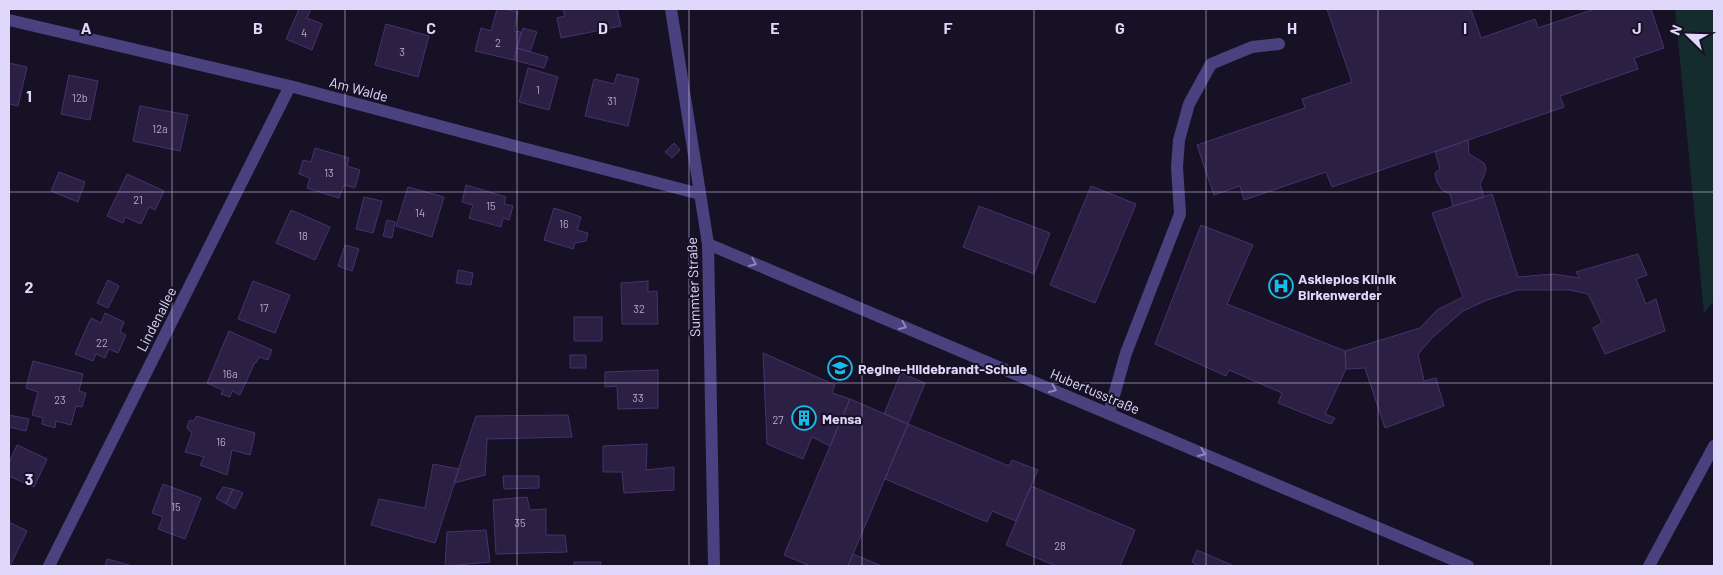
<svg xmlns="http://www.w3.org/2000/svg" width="1723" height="575" viewBox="0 0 1723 575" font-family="Barlow,sans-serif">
	<rect width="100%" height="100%" fill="#171125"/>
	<path fill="#152c2e" d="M1675,9H1714V301L1704,313Z"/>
	<path fill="#2b1f44" stroke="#45336e" d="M299,9H311L307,18L322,24L312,50L286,39Z
		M497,9H505L518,12L514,31L521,32L514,60L475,51L481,28L491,31Z
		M563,9H617L621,26L561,38L557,18L565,16Z
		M1327,9H1471L1481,38L1535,19L1538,28L1595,9H1651L1664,48L1634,58L1638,69L1560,96L1564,107L1332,187L1326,172L1244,200L1240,186L1214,195L1197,145L1305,108L1302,99L1352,82Z
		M386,24L429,36L418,77L375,65Z
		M523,28L537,32L530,52L517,48Z
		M517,48L548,57L544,68L514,60Z
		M9,63L27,67L18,106L9,104Z
		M528,68L558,77L549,110L519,102Z
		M617,74L639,79L628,126L585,116L594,79L614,84Z
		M69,75L98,81L90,120L61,114Z
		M140,106L188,115L180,151L133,141Z
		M1468,140L1469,154L1484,163L1486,169L1483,178L1480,184L1484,197L1453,206L1450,194L1442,190L1437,182L1435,173L1440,169L1435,152Z
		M674,143L680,150L672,158L665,152Z
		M315,148L349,158L347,166L360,170L355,188L344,185L339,198L307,188L310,178L299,174L303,160L311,162Z
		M59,172L85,182L78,202L51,191Z
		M127,174L164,191L155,210L149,207L141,224L125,217L123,223L107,216Z
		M466,185L506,197L504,204L513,206L509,220L503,218L501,227L469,218L473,205L462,202Z
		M1091,186L1136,204L1095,303L1050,285Z
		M408,187L444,197L432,237L396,226Z
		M1492,194L1518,277L1553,274L1580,278L1576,272L1638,254L1647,275L1636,279L1646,304L1656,299L1665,331L1605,354L1593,328L1602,323L1588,294L1570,290H1517L1487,300L1463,311L1432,338L1418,354L1424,381L1436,378L1444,406L1385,428L1365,368L1346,369L1345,351L1420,328L1437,310L1463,297L1432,213Z
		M364,197L382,201L373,233L356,229Z
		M979,206L1050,233L1034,274L963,247Z
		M554,208L581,217L577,230L588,233L586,241L575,243L573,249L544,240Z
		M291,210L330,227L315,260L276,243Z
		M387,220L395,222L392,238L383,236Z
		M1201,225L1253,245L1227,304L1345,351L1346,369L1325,414L1335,418L1331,424L1278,403L1282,393L1229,370L1226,376L1155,344Z
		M345,245L359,249L352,271L338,266Z
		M458,270L473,273L471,285L456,283Z
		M108,280L119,286L108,308L97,303Z
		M253,281L290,295L275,333L238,319Z
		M648,281V292L657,291L658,324H622L621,283Z
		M105,313L124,322L120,332L126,335L118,353L109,349L105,358L96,354L93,361L75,354L91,318L101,323Z
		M574,317H602V341H574Z
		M229,331L272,350L268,360L259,357L256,363L255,362L240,395L232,391L230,397L221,394L223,390L207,383Z
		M763,353L835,385L832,393L850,399L830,446L812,437L803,459L767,444Z
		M570,355H586V368H570Z
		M33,361L83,374L79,391L86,393L82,407L76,406L71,425L56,421L55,428L42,424L43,418L32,415L38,392L26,388Z
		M658,370V408L618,409L617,386L605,387V372Z
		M901,373L925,383L908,424L884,414Z
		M850,399L908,424L848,566H810L784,555Z
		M9,415L29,419L26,431L9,427Z
		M568,415L572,437L487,439L485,475L454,483L476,416Z
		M196,416L255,433L250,455L232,450L227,475L200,465L204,457L185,452L192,433L187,428L189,421L195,420Z
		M908,424L1009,466L1012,460L1038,470L1016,521L992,511L987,522L885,479Z
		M647,444L646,470L674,467V490L624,493L622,472H603V446Z
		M17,445L47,459L34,487L9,476V463Z
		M433,464L459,469L435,543L371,525L379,499L425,508Z
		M503,476H539V488L504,489Z
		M163,484L201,498L185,539L158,529L163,517L152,513Z
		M1031,486L1135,530L1120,566H1056L1006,545Z
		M223,487L233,489L226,504L216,498Z
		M233,489L243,493L235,509L226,504Z
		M527,497L530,510L546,509V535H565L567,552L496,554L493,500Z
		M9,522L27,531L10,566H9Z
		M486,530L490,562L445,566L447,532Z
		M1197,550L1234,566H1197V565L1192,562Z
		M853,554L882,566H848Z
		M107,559L133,566H105Z
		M574,562H601L600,566H574Z"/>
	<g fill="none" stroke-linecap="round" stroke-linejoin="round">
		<path stroke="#4a417f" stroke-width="12" d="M671,9L708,244L714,566
			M9,20L290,86L511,145L700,194
			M708,244L1468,566
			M1109,413L1126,353L1180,214L1177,167L1179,140L1189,104L1211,64L1252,47L1279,44
			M49,566L290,86
			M1649,566L1714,446"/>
	</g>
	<defs><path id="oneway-chevron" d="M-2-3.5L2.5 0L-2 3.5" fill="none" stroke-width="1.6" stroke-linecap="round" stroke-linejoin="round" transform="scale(1.25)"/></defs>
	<g stroke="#8e85b7">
		<use href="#oneway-chevron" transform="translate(753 263) rotate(23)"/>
		<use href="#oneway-chevron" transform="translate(903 326) rotate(23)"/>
		<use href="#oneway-chevron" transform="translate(1053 389) rotate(23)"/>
		<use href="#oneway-chevron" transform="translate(1202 453) rotate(23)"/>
	</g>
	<path fill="none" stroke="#e0d8fb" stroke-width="1" stroke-opacity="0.55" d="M172,9V566M345,9V566M517,9V566M689,9V566M862,9V566M1034,9V566M1206,9V566M1378,9V566M1551,9V566M9,192H1714M9,383H1714"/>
	<defs>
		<g id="hospital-ring" transform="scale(1.25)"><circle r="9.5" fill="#171125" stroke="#16bdea" stroke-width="1.5"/><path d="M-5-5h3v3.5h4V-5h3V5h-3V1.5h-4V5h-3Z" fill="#16bdea"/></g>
		<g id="school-ring" transform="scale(1.25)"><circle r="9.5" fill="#171125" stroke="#16bdea" stroke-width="1.5"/><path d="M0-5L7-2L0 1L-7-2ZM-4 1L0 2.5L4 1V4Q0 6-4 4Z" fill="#16bdea"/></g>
		<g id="building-ring" transform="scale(1.25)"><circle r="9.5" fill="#171125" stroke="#16bdea" stroke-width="1.5"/><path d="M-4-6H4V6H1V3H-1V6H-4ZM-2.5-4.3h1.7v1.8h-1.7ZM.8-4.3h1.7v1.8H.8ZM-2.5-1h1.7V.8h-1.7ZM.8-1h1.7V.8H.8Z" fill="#16bdea"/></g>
	</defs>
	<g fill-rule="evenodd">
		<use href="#hospital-ring" x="1281" y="286"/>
		<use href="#school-ring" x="840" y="368"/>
		<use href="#building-ring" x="804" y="418"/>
	</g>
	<g text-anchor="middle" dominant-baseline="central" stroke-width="4" stroke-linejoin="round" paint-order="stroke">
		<g font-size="11" fill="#b3aacd">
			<text x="304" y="32">4</text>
			<text x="498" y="42">2</text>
			<text x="402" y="51">3</text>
			<text x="538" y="89">1</text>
			<text x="80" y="97">12b</text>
			<text x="612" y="100">31</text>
			<text x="160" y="128">12a</text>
			<text x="329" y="172">13</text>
			<text x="138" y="199">21</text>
			<text x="491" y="205">15</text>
			<text x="420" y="212">14</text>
			<text x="564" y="223">16</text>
			<text x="303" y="235">18</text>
			<text x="264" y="307">17</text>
			<text x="639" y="308">32</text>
			<text x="102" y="342">22</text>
			<text x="230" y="373">16a</text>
			<text x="638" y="397">33</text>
			<text x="60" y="399">23</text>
			<text x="778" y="419">27</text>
			<text x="221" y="441">16</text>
			<text x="176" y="506">15</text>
			<text x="520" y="522">35</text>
			<text x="1060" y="545">28</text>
		</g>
		<g font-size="14" fill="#e0d8fb" stroke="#171125">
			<text transform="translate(359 89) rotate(15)">Am Walde</text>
			<text transform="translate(693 287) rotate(-92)">Summter Straße</text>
			<text transform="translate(156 319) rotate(-63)">Lindenallee</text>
			<text transform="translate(1095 391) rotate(23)">Hubertusstraße</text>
		</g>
		<g font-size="14" font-weight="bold" fill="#e0d8fb" stroke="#171125" text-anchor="start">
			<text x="1298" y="278">Asklepios Klinik<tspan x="1298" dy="16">Birkenwerder</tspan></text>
			<text x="858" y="368">Regine-Hildebrandt-Schule</text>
			<text x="822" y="418">Mensa</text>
		</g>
	</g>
	<g font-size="16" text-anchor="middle" font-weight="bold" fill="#e0d8fb" stroke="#171125" stroke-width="4" stroke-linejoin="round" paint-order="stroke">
		<text x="86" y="34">A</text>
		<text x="258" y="34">B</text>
		<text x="431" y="34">C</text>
		<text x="603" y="34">D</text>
		<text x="775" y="34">E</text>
		<text x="948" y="34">F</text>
		<text x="1120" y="34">G</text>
		<text x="1292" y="34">H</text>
		<text x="1465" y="34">I</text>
		<text x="1637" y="34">J</text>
		<text x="29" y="102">1</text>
		<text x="29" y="293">2</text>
		<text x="29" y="485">3</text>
	</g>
	<rect width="1723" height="575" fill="none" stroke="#e0d8fb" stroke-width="20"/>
	<g transform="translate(1688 35) rotate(293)" stroke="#171125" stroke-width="4" paint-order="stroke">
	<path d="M0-4L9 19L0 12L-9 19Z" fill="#e0d8fb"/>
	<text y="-8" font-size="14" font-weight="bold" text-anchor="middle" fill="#e0d8fb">N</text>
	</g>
</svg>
